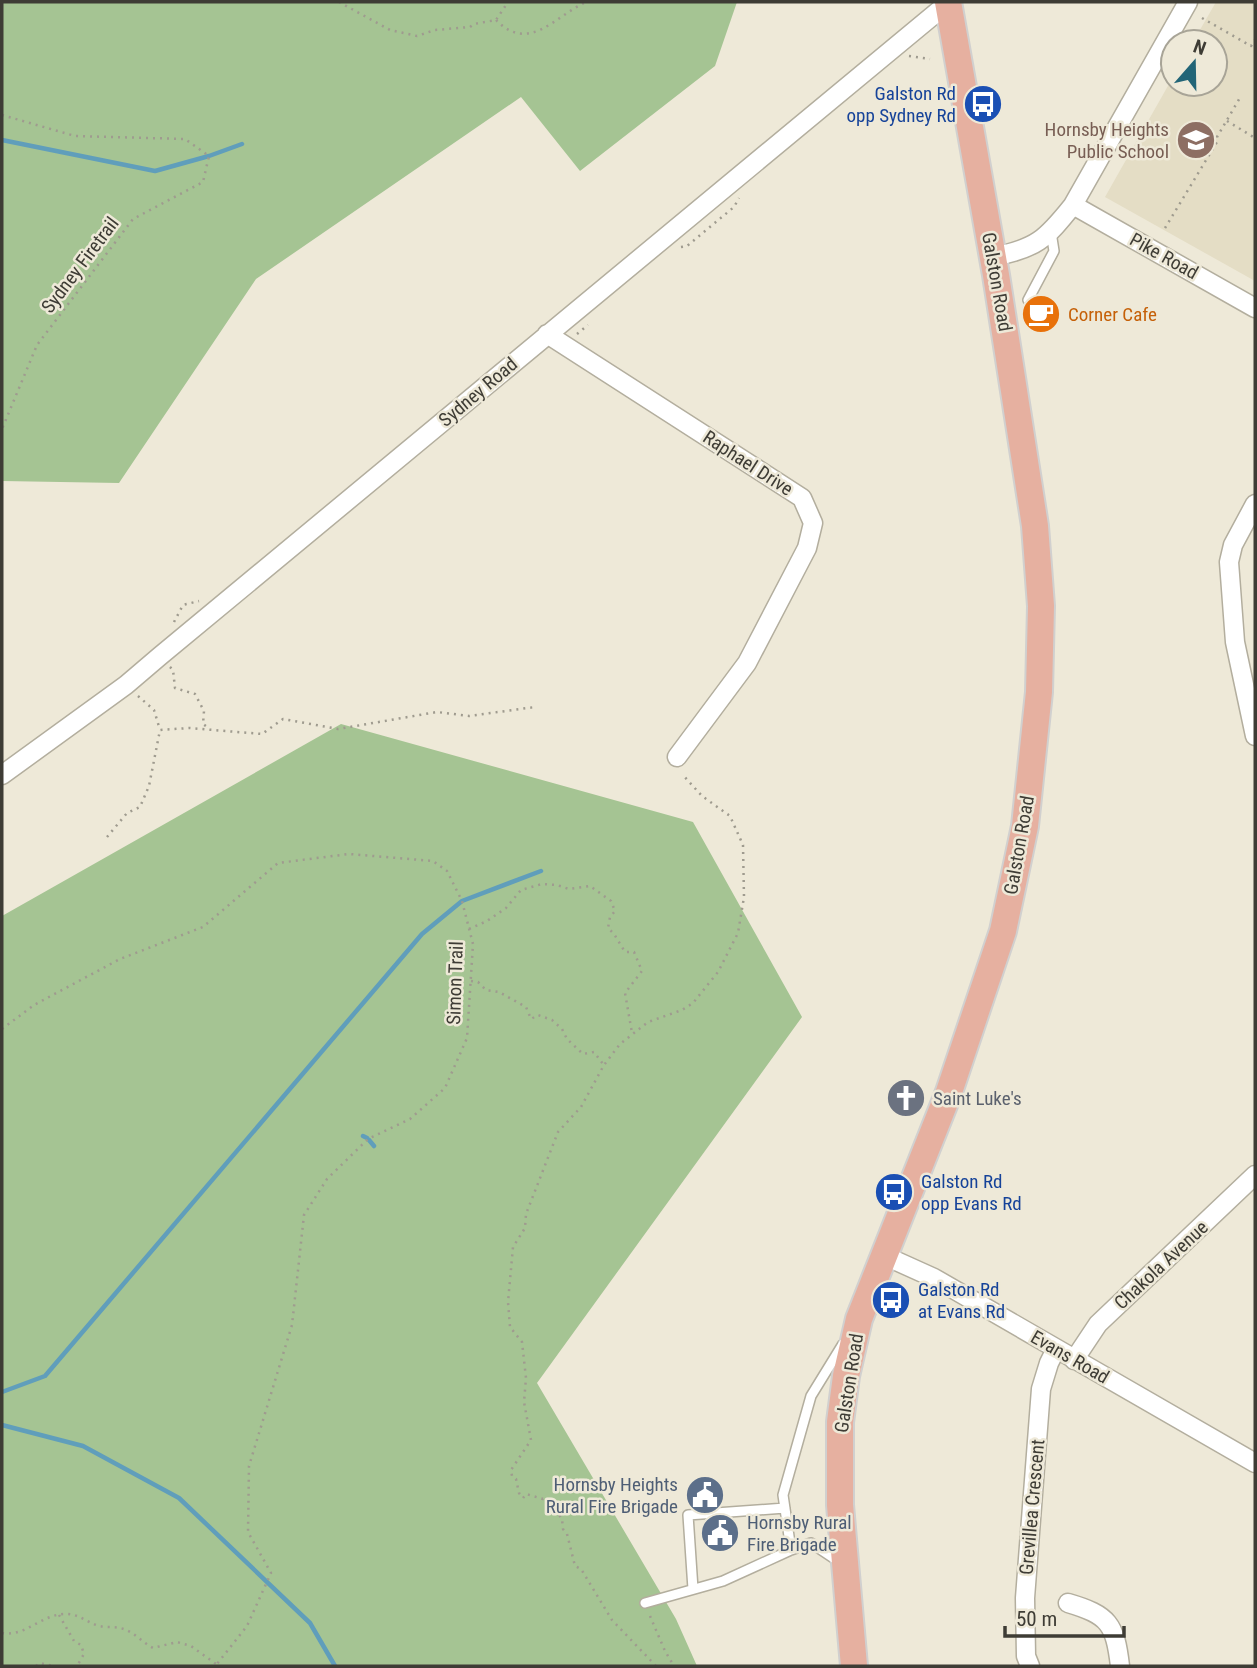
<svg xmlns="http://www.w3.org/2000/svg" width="1257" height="1668" viewBox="0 0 1257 1668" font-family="'Roboto Condensed',sans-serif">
	<rect width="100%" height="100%" fill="#eee9d8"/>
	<path fill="#e4ddc5" d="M1216,2H1255V281L1105,197L1173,77V84H1215V42H1193Z"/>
	<path fill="#a5c493" d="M2,2H737L715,66L580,171L521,97L256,279L119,483L2,481Z
		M341,724L693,822L802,1017L537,1383L676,1619L697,1666H2V916Z"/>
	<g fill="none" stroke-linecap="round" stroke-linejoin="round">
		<path stroke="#609ebb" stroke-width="4.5" d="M2,140L155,171L209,156L242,144
			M363,1136L367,1138
			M369,1140L374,1146
			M2,1392L45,1376L422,934L462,901L541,871
			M2,1425L83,1446L179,1498L310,1623L335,1666"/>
		<g stroke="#b3ae9e" stroke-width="12">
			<path id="lane" d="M1028,300L1054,251L1051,232
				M841,1563L811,1543L791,1550L783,1495L811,1396L843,1344
				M693,1589L688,1515L785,1508
				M645,1603L723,1581L791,1550"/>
		</g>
		<g stroke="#b3ae9e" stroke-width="21">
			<path id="street" d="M1073,205L1255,308
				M992,257C1036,249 1046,239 1073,205L1188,2
				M547,334L802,498L813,523L807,548L747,663L677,757
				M1255,504L1233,545L1229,562L1235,642L1255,736
				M2,775L126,685L160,656L948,3
				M883,1255L934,1278L1255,1463
				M1074,1360L1098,1324L1255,1175
				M1068,1603C1109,1615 1115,1624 1120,1666
				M1030,1666L1026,1656L1025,1598L1041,1389L1049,1363L1056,1349"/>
		</g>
		<g stroke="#d1d0cf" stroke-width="30">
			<path id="primary" d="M854,1666L840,1505V1422L846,1376L859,1319L949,1092L1003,931L1025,826L1039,692L1041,606L1035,526L996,275L948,2"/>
		</g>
		<path stroke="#9f9b8f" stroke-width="2.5" stroke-dasharray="2 5" stroke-linecap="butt" d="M339,2L390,30L417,36L435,30L470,27L474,24L496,20L508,2
			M1202,18L1251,46L1255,40
			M496,20C529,54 555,16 586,2
			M909,56L930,59
			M2,115L75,136L185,139L209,156L203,182L133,219L37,345L2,429
			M1227,121L1255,138
			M1165,228L1217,142V137L1241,96
			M681,247L687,246L734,207L739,198
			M577,334L588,325
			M174,622L183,605L199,601
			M170,667L173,670L175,688L195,694L204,711L203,724L210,729
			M138,696L154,710L160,730
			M107,837L127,813L140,807L149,786L160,730L189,728L262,734L283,719L338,729L437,712L469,716L535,707
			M469,929L487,921L506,908L521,890L542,884L557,885L569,889L590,886L611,901L615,911L610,917L608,928L614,934L625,952H634L642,971L625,993L632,1033
			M471,981L478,982L486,990L499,992L526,1007L531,1019L538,1015L552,1020L562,1029L567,1039L583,1054L594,1052L603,1064
			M2,1029L34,1005L120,959L203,927L278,863L349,854L433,861L447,871L462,901L473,944L467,1038L445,1088L410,1119L368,1139L327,1179L304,1215L292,1325L249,1466L248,1532L271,1573L247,1626L217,1664L219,1666
			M59,1615L74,1641L81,1645L84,1654L77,1666
			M650,1616L665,1651L674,1666
			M2,1633C25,1637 41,1615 64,1614C78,1613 86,1622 99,1626C108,1628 118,1626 126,1630C136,1634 143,1643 153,1648L177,1642L191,1646L216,1664
			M36,1666L40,1663L53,1666
			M656,1666L612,1620L581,1569L575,1566L567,1534L563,1529L562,1519L546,1497L543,1499L526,1494L523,1498L519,1493L516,1479L512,1476L511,1470L531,1440L524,1402L526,1378L522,1342L510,1327L508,1302L513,1247L525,1228L526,1214L558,1132L581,1107L604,1065L620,1044L648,1022L682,1010L693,1003L718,972L738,933L744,897L743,845L730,816L702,796L682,774"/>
		<use href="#lane" stroke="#fff" stroke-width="9"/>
		<use href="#street" stroke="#fff" stroke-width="18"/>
		<use href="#primary" stroke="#e6b0a0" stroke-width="26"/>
	</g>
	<defs>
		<g id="bus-disc" transform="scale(2.0125)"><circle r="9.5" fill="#1a4fb4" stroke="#eee9d8"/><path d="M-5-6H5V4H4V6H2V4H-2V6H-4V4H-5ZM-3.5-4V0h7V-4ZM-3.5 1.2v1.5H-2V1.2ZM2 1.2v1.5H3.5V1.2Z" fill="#fff"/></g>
		<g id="school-disc" transform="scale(2.0125)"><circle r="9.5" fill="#8d6e63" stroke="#eee9d8"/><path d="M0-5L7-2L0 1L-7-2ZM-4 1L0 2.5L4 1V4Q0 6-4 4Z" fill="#fff"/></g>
		<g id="cafe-disc" transform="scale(2.0125)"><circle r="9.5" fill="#e8710a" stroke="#eee9d8"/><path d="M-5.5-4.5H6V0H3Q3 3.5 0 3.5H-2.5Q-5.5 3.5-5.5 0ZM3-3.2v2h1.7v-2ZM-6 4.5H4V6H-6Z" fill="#fff"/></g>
		<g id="church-disc" transform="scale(2.0125)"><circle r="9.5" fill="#6b7280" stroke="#eee9d8"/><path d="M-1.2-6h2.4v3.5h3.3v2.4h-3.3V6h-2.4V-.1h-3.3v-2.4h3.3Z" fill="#fff"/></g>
		<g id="civic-disc" transform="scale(2.0125)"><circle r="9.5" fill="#5c6f8a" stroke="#eee9d8"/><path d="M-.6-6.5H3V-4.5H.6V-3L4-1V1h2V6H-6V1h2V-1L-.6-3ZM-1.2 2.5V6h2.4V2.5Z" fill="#fff"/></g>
	</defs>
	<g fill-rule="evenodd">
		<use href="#bus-disc" x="983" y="104"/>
		<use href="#school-disc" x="1196" y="140"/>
		<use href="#cafe-disc" x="1041" y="314"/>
		<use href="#church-disc" x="906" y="1098"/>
		<use href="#bus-disc" x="894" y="1192"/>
		<use href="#bus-disc" x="891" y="1300"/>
		<use href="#civic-disc" x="705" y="1495"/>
		<use href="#civic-disc" x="720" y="1533"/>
	</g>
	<g text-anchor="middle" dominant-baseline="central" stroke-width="5" stroke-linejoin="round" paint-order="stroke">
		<g font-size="19" fill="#164399" stroke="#eee9d8" text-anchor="start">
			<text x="956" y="93" text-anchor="end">Galston Rd<tspan x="956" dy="22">opp Sydney Rd</tspan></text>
			<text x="921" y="1181">Galston Rd<tspan x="921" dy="22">opp Evans Rd</tspan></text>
			<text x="918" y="1289">Galston Rd<tspan x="918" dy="22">at Evans Rd</tspan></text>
		</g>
		<g font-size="19" fill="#785e54" stroke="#eee9d8" text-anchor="end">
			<text x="1169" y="129">Hornsby Heights<tspan x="1169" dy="22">Public School</tspan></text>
		</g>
		<g font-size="19" fill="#3e3c35" stroke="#eee9d8">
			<text transform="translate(1164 256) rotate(29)">Pike Road</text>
			<text transform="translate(80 265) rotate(-53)">Sydney Firetrail</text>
			<text transform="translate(997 282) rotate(80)">Galston Road</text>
			<text transform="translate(478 392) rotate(-40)">Sydney Road</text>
			<text transform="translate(748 463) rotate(33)">Raphael Drive</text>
			<text transform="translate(1019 845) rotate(-80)">Galston Road</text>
			<text transform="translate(455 983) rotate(-88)">Simon Trail</text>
			<text transform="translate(1161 1265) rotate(-43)">Chakola Avenue</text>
			<text transform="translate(1070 1357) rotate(30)">Evans Road</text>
			<text transform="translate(849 1383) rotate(-81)">Galston Road</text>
			<text transform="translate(1032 1507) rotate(-85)">Grevillea Crescent</text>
		</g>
		<g font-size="19" fill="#c56008" stroke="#eee9d8" text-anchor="start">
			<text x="1068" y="314">Corner Cafe</text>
		</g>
		<g font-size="19" fill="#5b616d" stroke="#eee9d8" text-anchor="start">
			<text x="933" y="1098">Saint Luke's</text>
		</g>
		<g font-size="19" fill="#4e5e75" stroke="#eee9d8" text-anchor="end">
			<text x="678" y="1484">Hornsby Heights<tspan x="678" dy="22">Rural Fire Brigade</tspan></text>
			<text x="747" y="1522" text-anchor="start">Hornsby Rural<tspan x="747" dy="22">Fire Brigade</tspan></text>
		</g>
	</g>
	<rect width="1257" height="1668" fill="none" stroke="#3e3c35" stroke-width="7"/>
	<g transform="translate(1194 63) rotate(20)"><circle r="33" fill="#eee9d8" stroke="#a8a497" stroke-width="2"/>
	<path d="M0-5L12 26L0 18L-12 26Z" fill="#226577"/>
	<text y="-10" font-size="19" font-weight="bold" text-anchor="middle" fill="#3e3c35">N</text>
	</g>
	<path d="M1005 1626v10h119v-10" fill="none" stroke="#3e3c35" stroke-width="3.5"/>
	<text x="1016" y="1626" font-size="21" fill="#3e3c35" stroke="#eee9d8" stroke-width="5" paint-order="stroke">50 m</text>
</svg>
